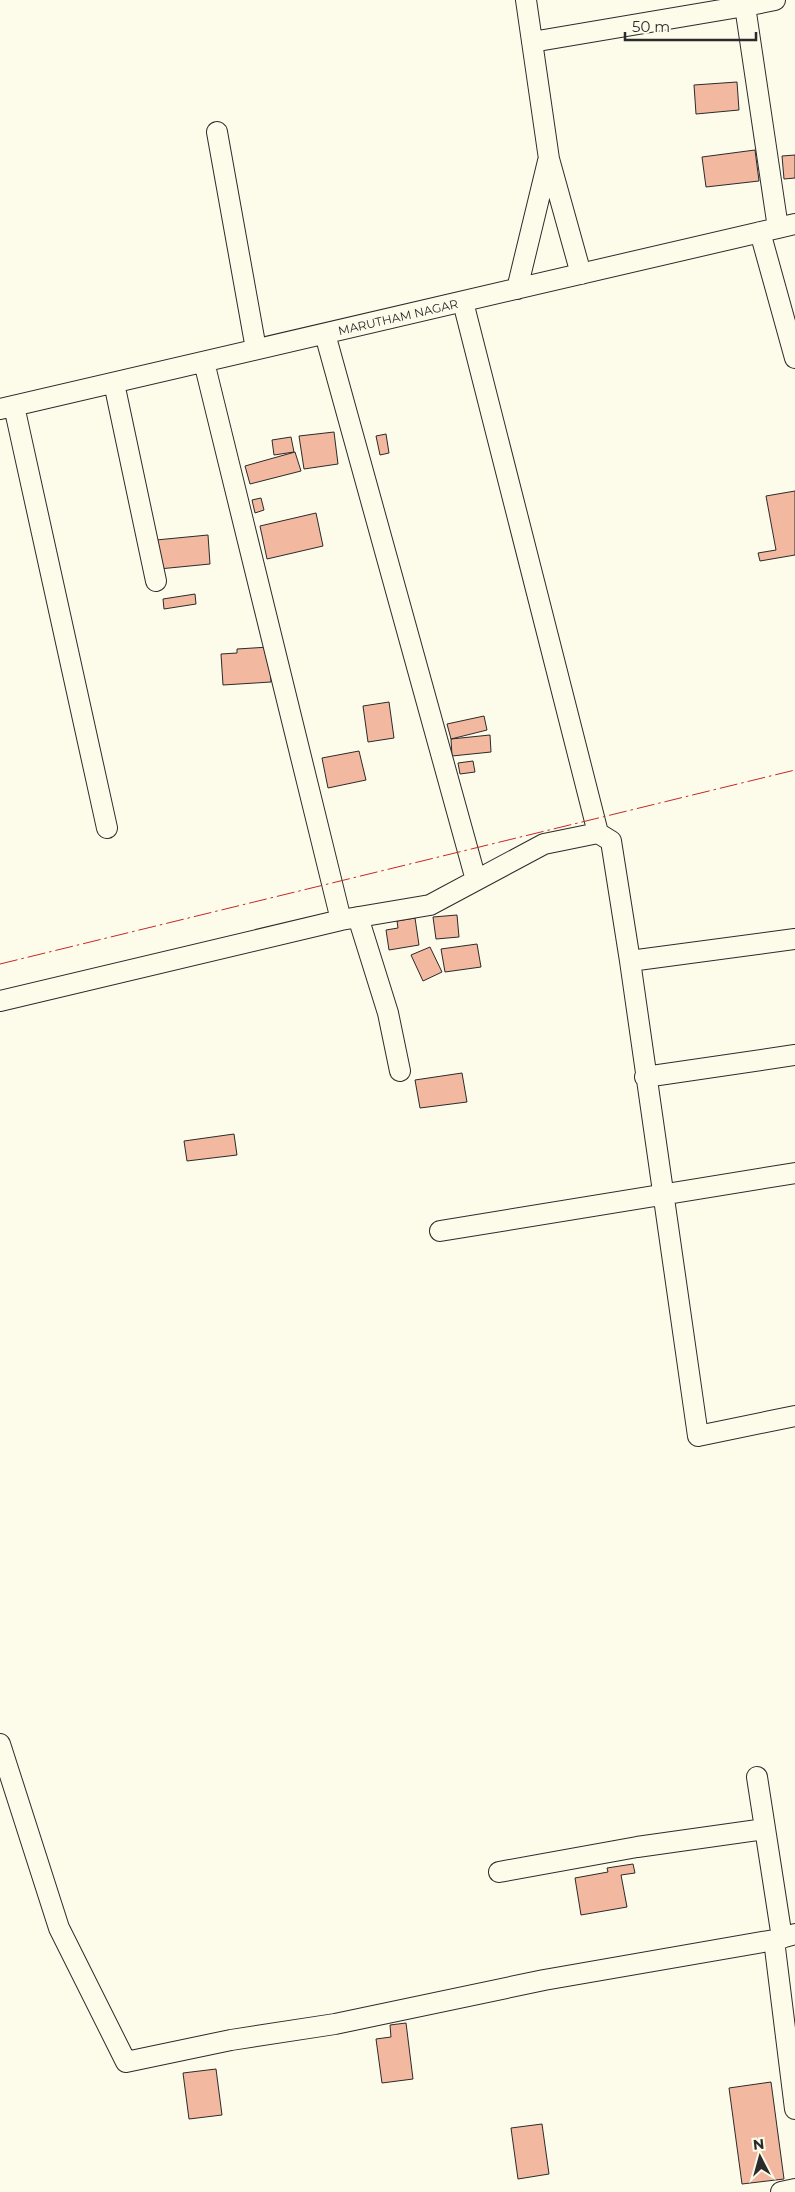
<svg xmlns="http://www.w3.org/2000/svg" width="795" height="2192" viewBox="0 0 795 2192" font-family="Montserrat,sans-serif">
	<rect width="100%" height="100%" fill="#fdfbea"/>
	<path fill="#f2b8a0" stroke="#2b2b2b" d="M737,82L739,110L696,114L694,85Z
		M755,150L759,181L706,187L702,157Z
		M795,155V178L784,179L782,156Z
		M334,432L338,464L304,469L299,436Z
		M386,434L389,453L380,455L376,436Z
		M291,437L294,452L274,455L272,440Z
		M295,452L301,471L250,484L245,466Z
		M795,491V555L760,561L758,553L776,550L766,496Z
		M261,498L264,510L255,513L252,500Z
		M316,513L323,546L267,559L260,526Z
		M208,535L210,564L159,569L156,540Z
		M195,594L196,604L164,609L163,599Z
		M269,647L271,682L223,685L221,654L237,653V649Z
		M389,702L394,738L368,742L363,706Z
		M484,716L487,730L451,739L447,724Z
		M490,735L491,752L452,756L451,739Z
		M359,751L366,780L328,788L322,758Z
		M473,761L475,772L460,774L458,763Z
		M457,915L459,937L436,939L433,917Z
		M415,918L419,945L389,950L386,930L398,928L397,921Z
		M477,944L481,967L445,972L441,949Z
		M430,947L442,972L423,981L411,955Z
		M462,1073L467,1102L420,1108L415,1080Z
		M234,1134L237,1155L187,1161L184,1141Z
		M633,1864L635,1873L621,1875L627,1907L581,1915L575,1878L608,1872L607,1868Z
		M406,2023L413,2079L382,2083L376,2039L391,2037L390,2025Z
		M216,2069L222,2115L189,2119L183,2073Z
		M771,2082L784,2179L742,2184L729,2088Z
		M542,2124L549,2174L518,2179L511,2128Z"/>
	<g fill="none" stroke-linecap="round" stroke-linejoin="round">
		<g stroke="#2b2b2b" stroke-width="22">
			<path id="minor" d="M526,0L549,159L581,274
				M775,0L745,6L778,228
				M532,42L745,6
				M217,132L256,349
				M760,232L795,358
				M517,289L548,161
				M463,302L598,833
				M325,334L476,880
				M204,362L341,920L430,905L544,844L598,833L611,841L630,961L795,939
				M114,383L156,581
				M14,406L107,828
				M0,409L795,224
				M358,917L388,1013L400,1071
				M630,961L698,1436L795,1416
				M0,1001L341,920
				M645,1077L795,1055
				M440,1231L795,1173
				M0,1744L59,1928L126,2062L231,2040L335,2024L544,1980L774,1940L795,1934
				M757,1777L782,1938
				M499,1872L637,1847L765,1829
				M774,1940L795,2109
				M781,2192L795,2189"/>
		</g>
		<use href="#minor" stroke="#fdfbea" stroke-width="20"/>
		<path stroke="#c62828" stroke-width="1" stroke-dasharray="18 4 2.5 4" stroke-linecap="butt" d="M0,964L795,770"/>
	</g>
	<g text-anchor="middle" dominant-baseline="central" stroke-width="4" stroke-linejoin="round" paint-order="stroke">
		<g font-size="12" fill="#2b2b2b" stroke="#fdfbea">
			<text transform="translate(398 317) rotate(-13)">MARUTHAM NAGAR</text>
		</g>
	</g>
	<g transform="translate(760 2157) rotate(354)" stroke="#fdfbea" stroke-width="4" paint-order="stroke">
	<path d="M0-4L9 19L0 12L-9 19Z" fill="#2b2b2b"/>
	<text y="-8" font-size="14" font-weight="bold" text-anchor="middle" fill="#2b2b2b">N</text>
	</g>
	<path d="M625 32v8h131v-8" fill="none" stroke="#2b2b2b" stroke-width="2.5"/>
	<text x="632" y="32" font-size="15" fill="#2b2b2b" stroke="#fdfbea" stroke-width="4" paint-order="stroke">50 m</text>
</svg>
